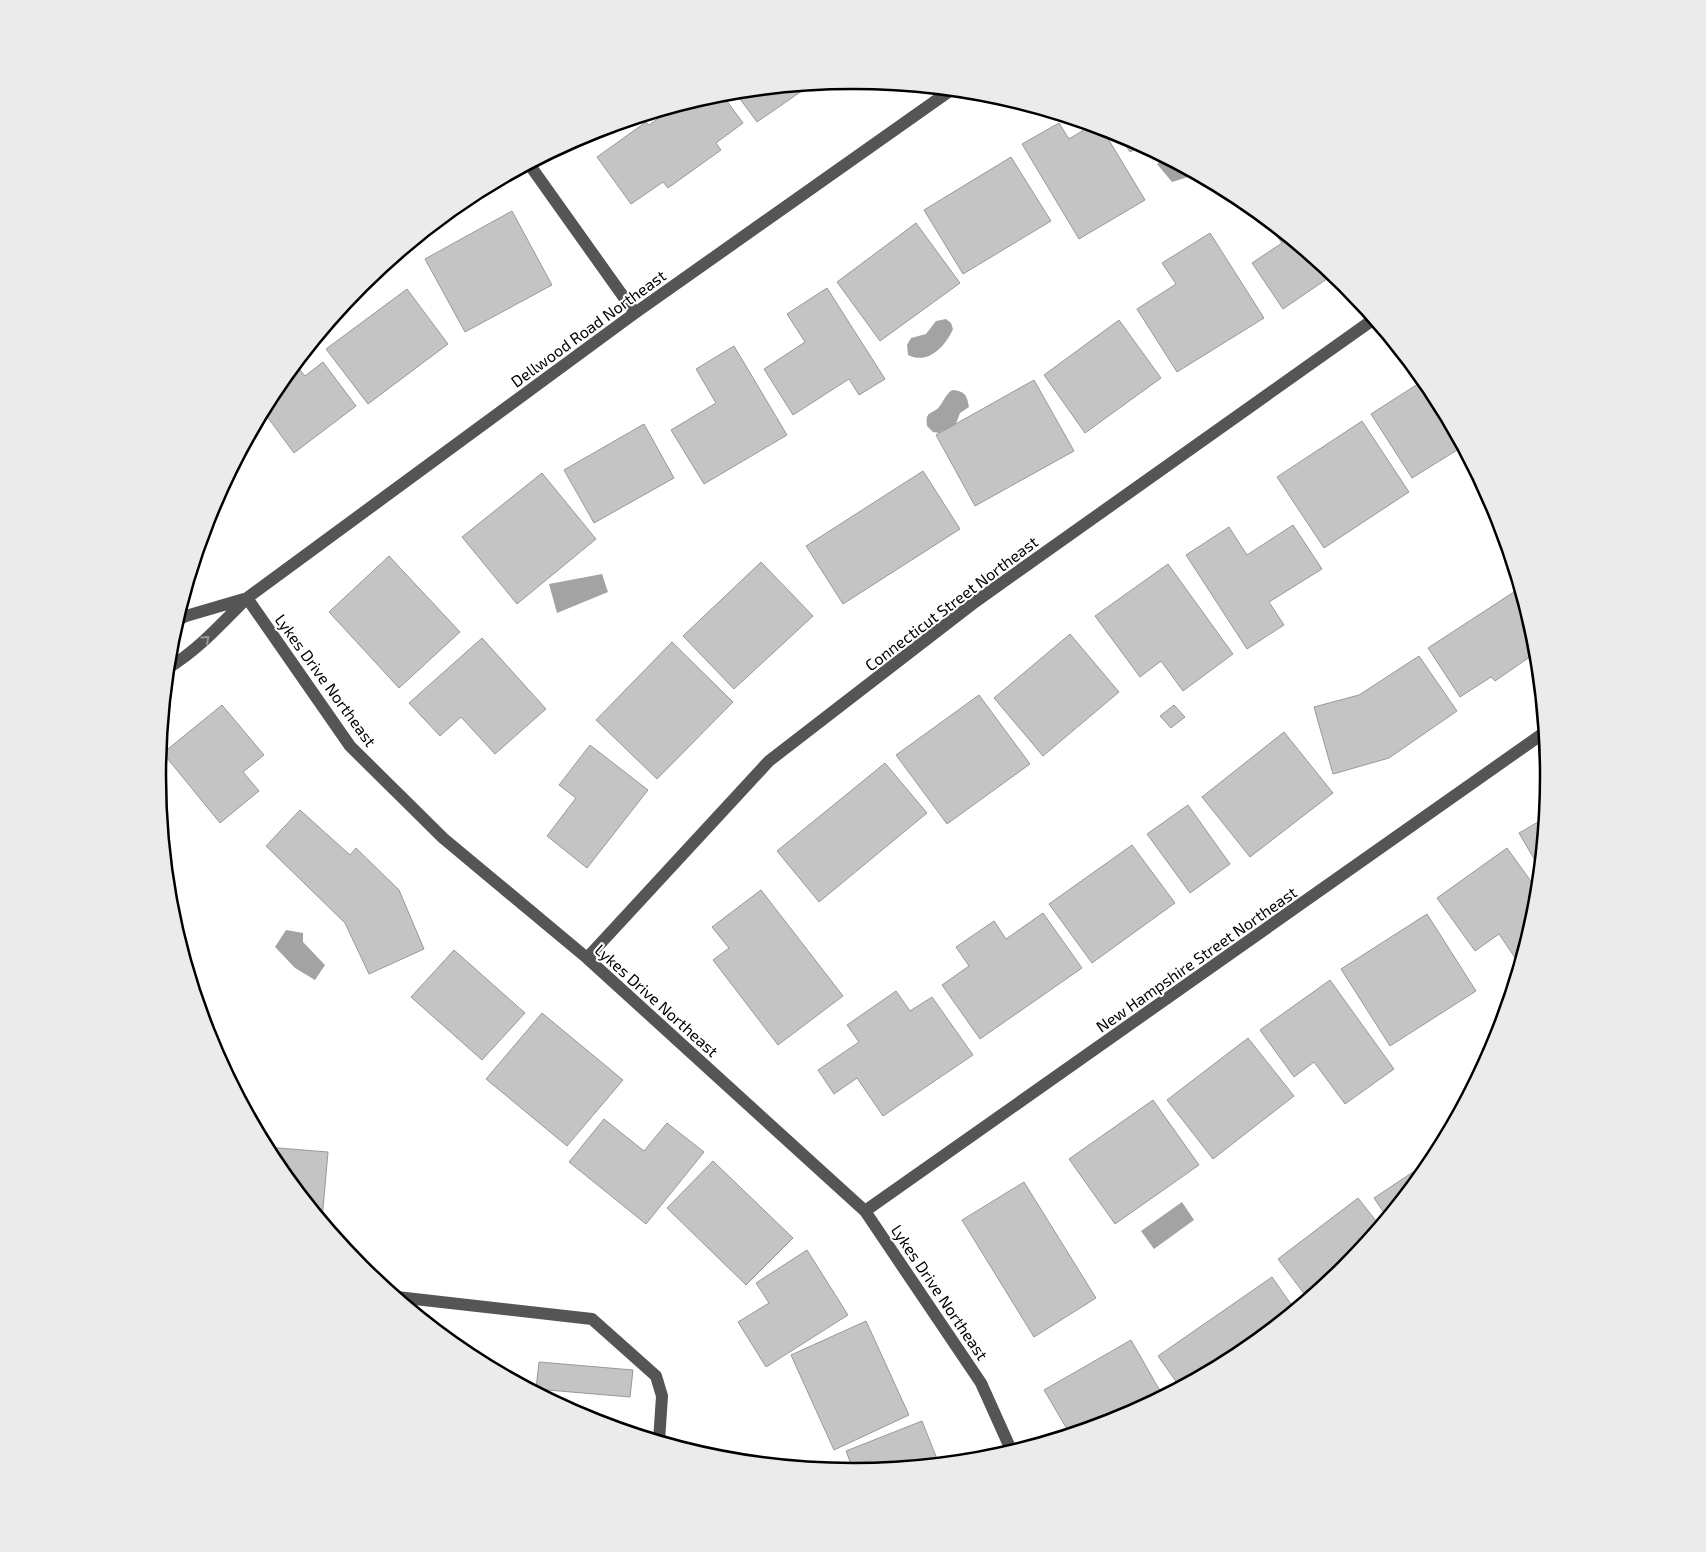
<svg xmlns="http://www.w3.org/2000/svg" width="1706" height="1552" viewBox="0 0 1706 1552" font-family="'Exo 2',sans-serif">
	<rect width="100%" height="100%" fill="#fff"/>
	<path fill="#a3a3a3" d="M1164,159H1168L1194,173L1188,177L1172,182L1157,164Z
		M946,319L951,323L953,329C945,347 928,365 908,355L907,345L911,338L926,334L936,321Z
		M952,390C965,391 967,395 969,407L960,413L954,429L944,430L939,433L933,432L927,426C925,410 932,415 939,407C944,401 945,395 952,390Z
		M602,574L608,592L557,613L549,584Z
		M286,930L303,933V942L325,965L315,980L295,968L275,947Z
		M1182,1202L1194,1220L1154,1249L1141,1231Z"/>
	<path fill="#c4c4c4" stroke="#999" d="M812,84L757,122L735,92Z
		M721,93L743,123L716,143L721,150L668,188L663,182L631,204L597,157L646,122L649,125L676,106Z
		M1059,123L1069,139L1092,125L1101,127L1145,200L1079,239L1022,144Z
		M1118,133H1120L1142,145L1130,152Z
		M1011,157L1051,221L963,274L924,210Z
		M512,211L552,285L465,332L425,259Z
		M916,223L960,283L880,341L837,282Z
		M1277,228L1334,274L1283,309L1252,263L1282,243L1273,231Z
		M1210,233L1264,318L1177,372L1137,309L1176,284L1162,263Z
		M827,288L885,379L859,395L849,379L793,415L764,369L805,342L787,314Z
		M407,289L448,344L368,404L326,349Z
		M1119,320L1161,378L1085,433L1044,375Z
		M734,346L787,435L704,484L671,430L716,403L696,369Z
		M323,362L356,406L294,453L263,411L274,389L295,364L305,376Z
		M1034,380L1074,451L975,506L936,435Z
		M1424,380L1432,390L1462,447L1412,478L1371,414Z
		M1362,421L1409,492L1324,548L1277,477Z
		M644,424L674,478L594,523L564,470Z
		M923,471L960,529L843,604L806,546Z
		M542,473L596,539L517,604L462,537Z
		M1293,525L1322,569L1269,602L1284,625L1247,649L1186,555L1229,527L1247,555Z
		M389,556L460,632L399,688L329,612Z
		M761,562L813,616L734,689L683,636Z
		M1168,564L1233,654L1183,691L1161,661L1140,677L1095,616Z
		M1520,588L1536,640L1537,652L1495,681L1491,677L1460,697L1428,648Z
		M1070,634L1119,692L1043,756L994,698Z
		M482,638L546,709L495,754L461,717L440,736L409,703Z
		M672,642L733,702L657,779L596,720Z
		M1419,656L1457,711L1389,758L1333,774L1314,707L1359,695Z
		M979,695L1030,764L947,824L896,755Z
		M222,705L264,755L243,772L259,791L220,823L163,753Z
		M1174,705L1185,717L1171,728L1160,716Z
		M1284,732L1333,793L1250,857L1202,797Z
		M590,745L648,790L587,868L547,836L576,798L559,785Z
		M885,763L927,813L819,902L777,851Z
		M1188,805L1230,864L1190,893L1147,834Z
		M300,810L350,855L356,848L399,890L424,949L369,974L345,923L266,846Z
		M1545,818L1540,869L1519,833Z
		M1132,845L1175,903L1092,963L1049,904Z
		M1507,848L1538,891L1536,912L1520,965L1499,934L1475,951L1437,898Z
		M761,890L843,996L778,1045L713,960L729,948L712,927Z
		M1043,913L1082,968L980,1039L942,985L969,966L956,947L994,921L1006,939Z
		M1427,914L1476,991L1390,1046L1341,969Z
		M454,950L525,1013L482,1060L411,997Z
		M1330,980L1394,1069L1345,1104L1314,1062L1294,1077L1260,1030Z
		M896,991L910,1011L932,997L973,1055L883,1116L857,1078L834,1094L818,1070L859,1042L847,1025Z
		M542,1013L623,1080L567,1146L486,1079Z
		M1248,1038L1294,1096L1213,1159L1167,1100Z
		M1153,1100L1199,1165L1115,1224L1069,1159Z
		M604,1119L644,1151L667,1123L704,1152L646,1224L569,1162Z
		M266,1147L328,1152L322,1220L274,1162Z
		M1434,1158L1432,1163L1387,1217L1374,1198Z
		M713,1161L793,1238L746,1285L667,1208Z
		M1024,1182L1096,1298L1034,1337L962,1220Z
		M1358,1198L1380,1226L1345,1268L1308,1299L1278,1259Z
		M807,1250L848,1315L766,1367L738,1322L769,1303L756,1283Z
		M1272,1277L1295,1310L1239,1355L1180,1387L1158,1356Z
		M866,1321L909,1415L834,1450L791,1355Z
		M1131,1340L1163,1396L1119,1419L1070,1434L1044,1390Z
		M539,1362L633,1370L630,1397L536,1389Z
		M922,1421L939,1464L854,1472L846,1451Z"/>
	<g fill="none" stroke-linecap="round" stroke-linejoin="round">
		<path stroke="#555" stroke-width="12" d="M529,164L635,313
			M247,598L350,746L443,838L587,958L865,1211L981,1383L1012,1452
			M176,621L186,616L244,599
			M168,668C198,650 222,623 247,598L635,313L951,90
			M587,958L769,761L975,602L1374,319
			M865,1211L1545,732
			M397,1297L592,1319L656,1376L662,1396L659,1441"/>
	</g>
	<defs><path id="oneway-chevron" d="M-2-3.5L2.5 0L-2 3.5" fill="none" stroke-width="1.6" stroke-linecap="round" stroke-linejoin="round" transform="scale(1.25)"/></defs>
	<use stroke="#999" href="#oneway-chevron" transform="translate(206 639) rotate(-42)"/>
	<g text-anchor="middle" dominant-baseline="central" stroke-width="4" stroke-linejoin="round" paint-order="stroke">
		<g font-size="16" fill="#000" stroke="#fff">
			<text transform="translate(588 328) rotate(-36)">Dellwood Road Northeast</text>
			<text transform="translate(951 603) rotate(-37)">Connecticut Street Northeast</text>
			<text transform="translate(326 680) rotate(54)">Lykes Drive Northeast</text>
			<text transform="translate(1196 959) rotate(-35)">New Hampshire Street Northeast</text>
			<text transform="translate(657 1000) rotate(42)">Lykes Drive Northeast</text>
			<text transform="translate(940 1292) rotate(56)">Lykes Drive Northeast</text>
		</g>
	</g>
	<path d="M0 0H1706V1552H0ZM166 776a687 687 0 1 1 1374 0a687 687 0 1 1-1374 0Z" fill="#ebebeb" fill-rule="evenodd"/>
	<path fill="none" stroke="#000" stroke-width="2.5" d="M166 776a687 687 0 1 1 1374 0a687 687 0 1 1-1374 0Z"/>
</svg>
